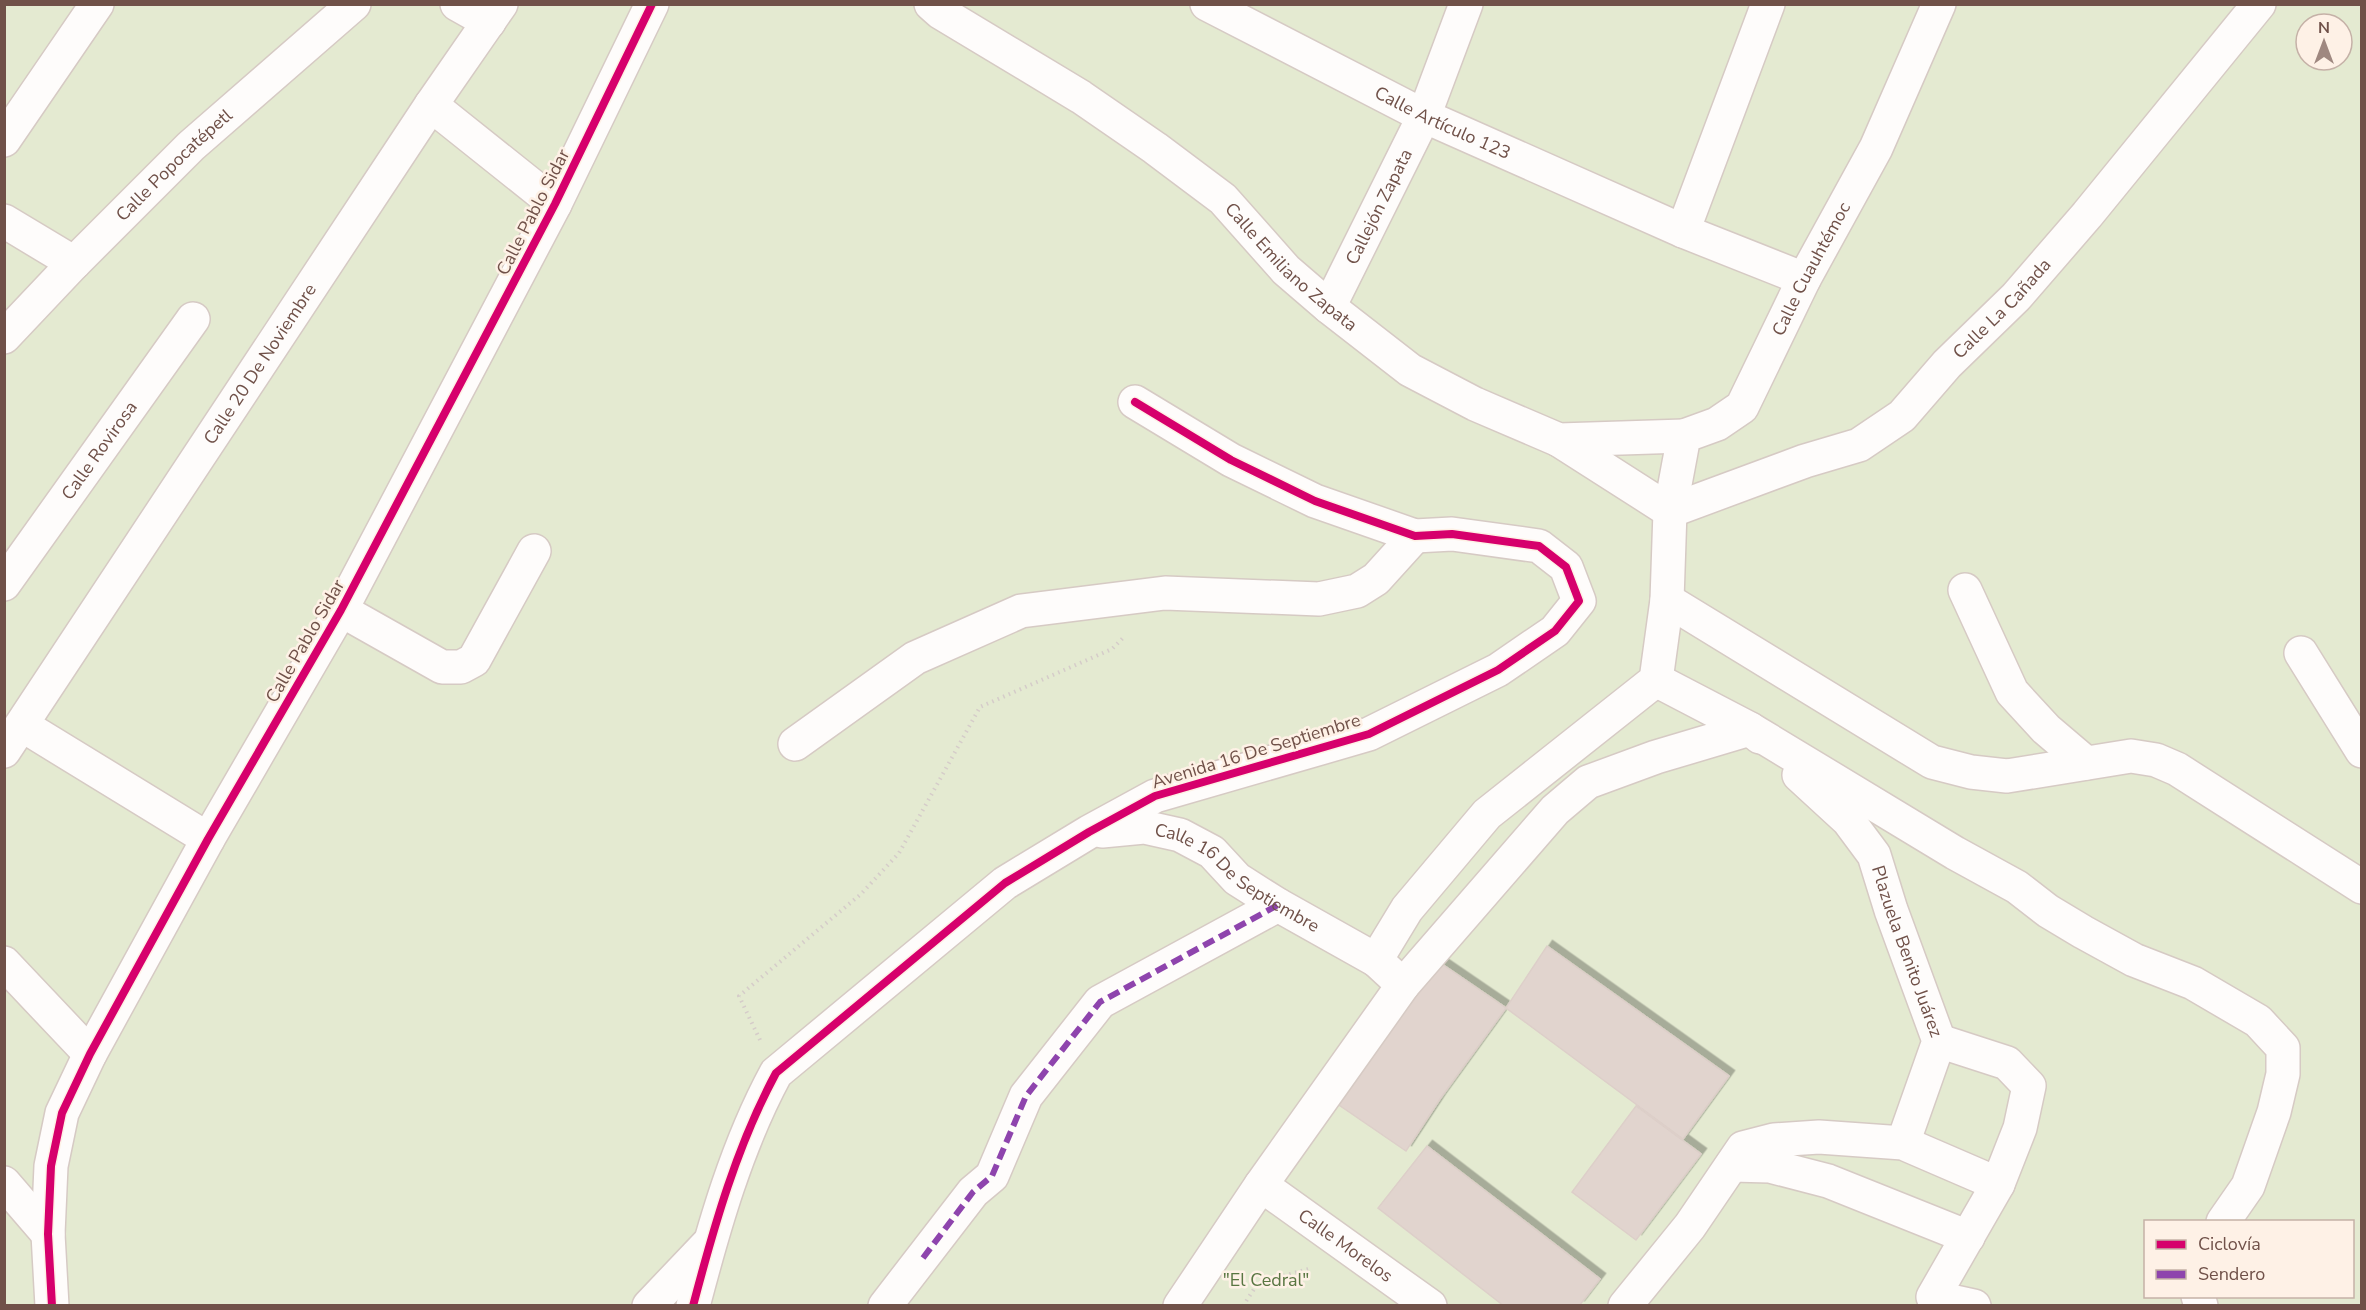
<svg xmlns="http://www.w3.org/2000/svg" width="2366" height="1310" viewBox="0 0 2366 1310" font-family="'Nunito Sans',sans-serif">
	<defs>
		<filter id="shadow"><feDropShadow dx="5.5" dy="-5.5" stdDeviation="0" flood-color="#0004"/></filter>
	</defs>
	<rect width="100%" height="100%" fill="#f5ede6"/>
	<path fill="#e4ead1" fill-rule="evenodd" d="M5,5H2361V1305L5,1306ZM2306,24H2342V60H2306ZM2146,1222H2352V1296H2146Z"/>
	<path fill="#e1d4ce" stroke="#ddcfc9" stroke-width="1.5" filter="url(#shadow)" d="M1547,946L1729,1076L1683,1139L1506,1008Z
		M1439,962L1506,1008L1440,1099L1406,1151L1339,1105Z
		M1636,1106L1701,1154L1636,1240L1572,1192Z
		M1427,1146L1600,1279L1579,1306H1504L1378,1208Z"/>
	<g fill="none" stroke-linecap="round" stroke-linejoin="round">
		<g stroke="#d6cac4" stroke-width="36">
			<g id="minor">
				<path d="M457,4L489,22"/>
				<path id="s1" d="M931,4L940,12L1081,97L1155,148L1223,199L1286,270L1329,307L1410,370L1475,404L1559,440L1684,436"/>
				<path id="s2" d="M1207,4L1424,116L1683,231L1804,279"/>
				<path d="M431,105L555,204"/>
				<path d="M4,140L97,4"/>
				<path d="M4,221L74,263"/>
				<path d="M1683,231L1768,4"/>
				<path id="s3" d="M1329,307L1424,116L1466,4"/>
				<path id="s4" d="M4,337L74,263L191,146L354,4"/>
				<path id="s5" d="M1670,511L1805,461L1859,445L1902,416L1947,364L2016,297L2087,215L2259,4"/>
				<path id="s6" d="M1670,511L1684,436L1717,424L1742,407L1804,279L1876,148L1939,4"/>
				<path id="s7" d="M4,584L193,319"/>
				<path d="M1965,590L2012,692L2046,729L2086,763"/>
				<path d="M1667,600L1932,762L1971,772L2007,776L2131,756L2156,760L2177,769L2362,887"/>
				<path d="M341,610L442,667H461L474,660L534,551"/>
				<path d="M2301,653L2362,751"/>
				<path d="M1656,680L1750,729L1760,737"/>
				<path d="M22,725L208,839"/>
				<path d="M795,744L915,658L1021,611L1165,593L1319,599L1357,591L1376,579L1415,536"/>
				<path id="s8" d="M4,751L431,105L501,4"/>
				<path id="s9" d="M1799,775L1848,820L1874,855L1891,910L1939,1041L1903,1143"/>
				<path id="s10" d="M1102,831L1144,827L1180,835L1212,852L1237,879L1278,905L1376,960"/>
				<path d="M4,963L90,1054"/>
				<path d="M1403,985L1555,810L1588,782L1656,757L1750,729L1955,853L2017,887L2048,911L2083,932L2134,960L2193,983L2258,1021L2283,1048V1074L2274,1112L2248,1186L2223,1222"/>
				<path d="M1939,1041L2007,1063L2029,1086L2020,1128L1998,1184L1933,1297L1974,1306"/>
				<path d="M1732,1165L1770,1166L1828,1181L1968,1237"/>
				<path d="M4,1183L48,1234"/>
				<path id="s11" d="M1261,1185L1430,1306"/>
				<path d="M2198,1296L2201,1306"/>
				<path d="M52,1306L48,1234L51,1166L62,1113L90,1054L208,839L341,610L555,204L652,4"/>
				<path d="M649,1306L707,1245"/>
				<path d="M693,1306C714,1226 737,1145 776,1073L1005,883L1089,832L1155,796L1369,734L1498,670L1555,631L1579,601L1566,567L1539,546L1452,534L1415,536L1315,501L1231,460L1135,402"/>
				<path d="M885,1306L973,1192L992,1176L1026,1096L1100,1002L1278,905"/>
				<path d="M1180,1306L1261,1185L1403,985L1376,960L1407,909L1487,814L1656,680L1667,600L1670,511L1559,440"/>
				<path d="M1625,1306L1690,1226L1743,1148L1774,1140L1819,1137L1903,1143L1998,1184"/>
			</g>
		</g>
		<path stroke="#d5ccc9" stroke-width="4" stroke-dasharray="1.5 4.5" stroke-linecap="butt" d="M760,1040L739,996L861,894L899,853L980,707L1112,649L1125,636
			M1243,1306L1258,1283L1312,1268"/>
		<use href="#minor" stroke="#fefcfb" stroke-width="33"/>
		<path stroke="#8e44ad" stroke-width="6" stroke-dasharray="12 6" stroke-linecap="butt" d="M923,1258L973,1192L992,1176L1026,1096L1100,1002L1278,905"/>
		<g stroke="#fef1e6" stroke-width="11">
			<path id="cycleway" d="M52,1306L48,1234L51,1166L62,1113L90,1054L208,839L341,610L555,204L652,4
				M693,1306C714,1226 737,1145 776,1073L1005,883L1089,832L1155,796L1369,734L1498,670L1555,631L1579,601L1566,567L1539,546L1452,534L1415,536L1315,501L1231,460L1135,402"/>
		</g>
		<use href="#cycleway" stroke="#d6006c" stroke-width="8"/>
	</g>
	<g text-anchor="middle" dominant-baseline="central" stroke-width="5" stroke-linejoin="round" paint-order="stroke">
		<g font-size="18" fill="#705149" stroke="#fef1e6">
			<text stroke="none"><textPath href="#s2" startOffset="264">Calle Artículo 123</textPath></text>
			<text stroke="none"><textPath href="#s4" startOffset="242">Calle Popocatépetl</textPath></text>
			<text stroke="none"><textPath href="#s3" startOffset="112">Callejón Zapata</textPath></text>
			<text transform="translate(533 212) rotate(-63)">Calle Pablo Sidar</text>
			<text stroke="none"><textPath href="#s1" startOffset="448">Calle Emiliano Zapata</textPath></text>
			<text stroke="none"><textPath href="#s6" startOffset="296">Calle Cuauhtémoc</textPath></text>
			<text stroke="none"><textPath href="#s5" startOffset="399">Calle La Cañada</textPath></text>
			<text stroke="none"><textPath href="#s8" startOffset="464">Calle 20 De Noviembre</textPath></text>
			<text stroke="none"><textPath href="#s7" startOffset="164">Calle Rovirosa</textPath></text>
			<text transform="translate(305 641) rotate(-60)">Calle Pablo Sidar</text>
			<text transform="translate(1256 751) rotate(-17)">Avenida 16 De Septiembre</text>
			<text stroke="none"><textPath href="#s10" startOffset="150">Calle 16 De Septiembre</textPath></text>
			<text stroke="none"><textPath href="#s9" startOffset="212">Plazuela Benito Juárez</textPath></text>
			<text stroke="none"><textPath href="#s11" startOffset="104">Calle Morelos</textPath></text>
		</g>
		<g font-size="18" fill="#597642" stroke="#fef1e6">
			<text x="1266" y="1280">"El Cedral"</text>
		</g>
	</g>
	<rect width="2366" height="1310" fill="none" stroke="#705149" stroke-width="12"/>
	<rect x="2144" y="1220" width="210" height="78" fill="#fef1e6" stroke="#c5b1a7" stroke-width="1.5"/>
	<rect x="2156" y="1240" width="30" height="9" fill="#d6006c" stroke="#c5b1a7" stroke-width="1.5"/>
	<text x="2198" y="1250" font-size="18" fill="#705149">Ciclovía</text>
	<rect x="2156" y="1270" width="30" height="9" fill="#8e44ad" stroke="#c5b1a7" stroke-width="1.5"/>
	<text x="2198" y="1280" font-size="18" fill="#705149">Sendero</text>
	<g transform="translate(2324 42)"><circle r="28" fill="#fef1e6" stroke="#c5b1a7" stroke-width="1.5"/>
	<path d="M0-4.5L10 22L0 15L-10 22Z" fill="#9f8880"/>
	<text y="-9" font-size="16" font-weight="bold" text-anchor="middle" fill="#705149">N</text>
	</g>
</svg>
